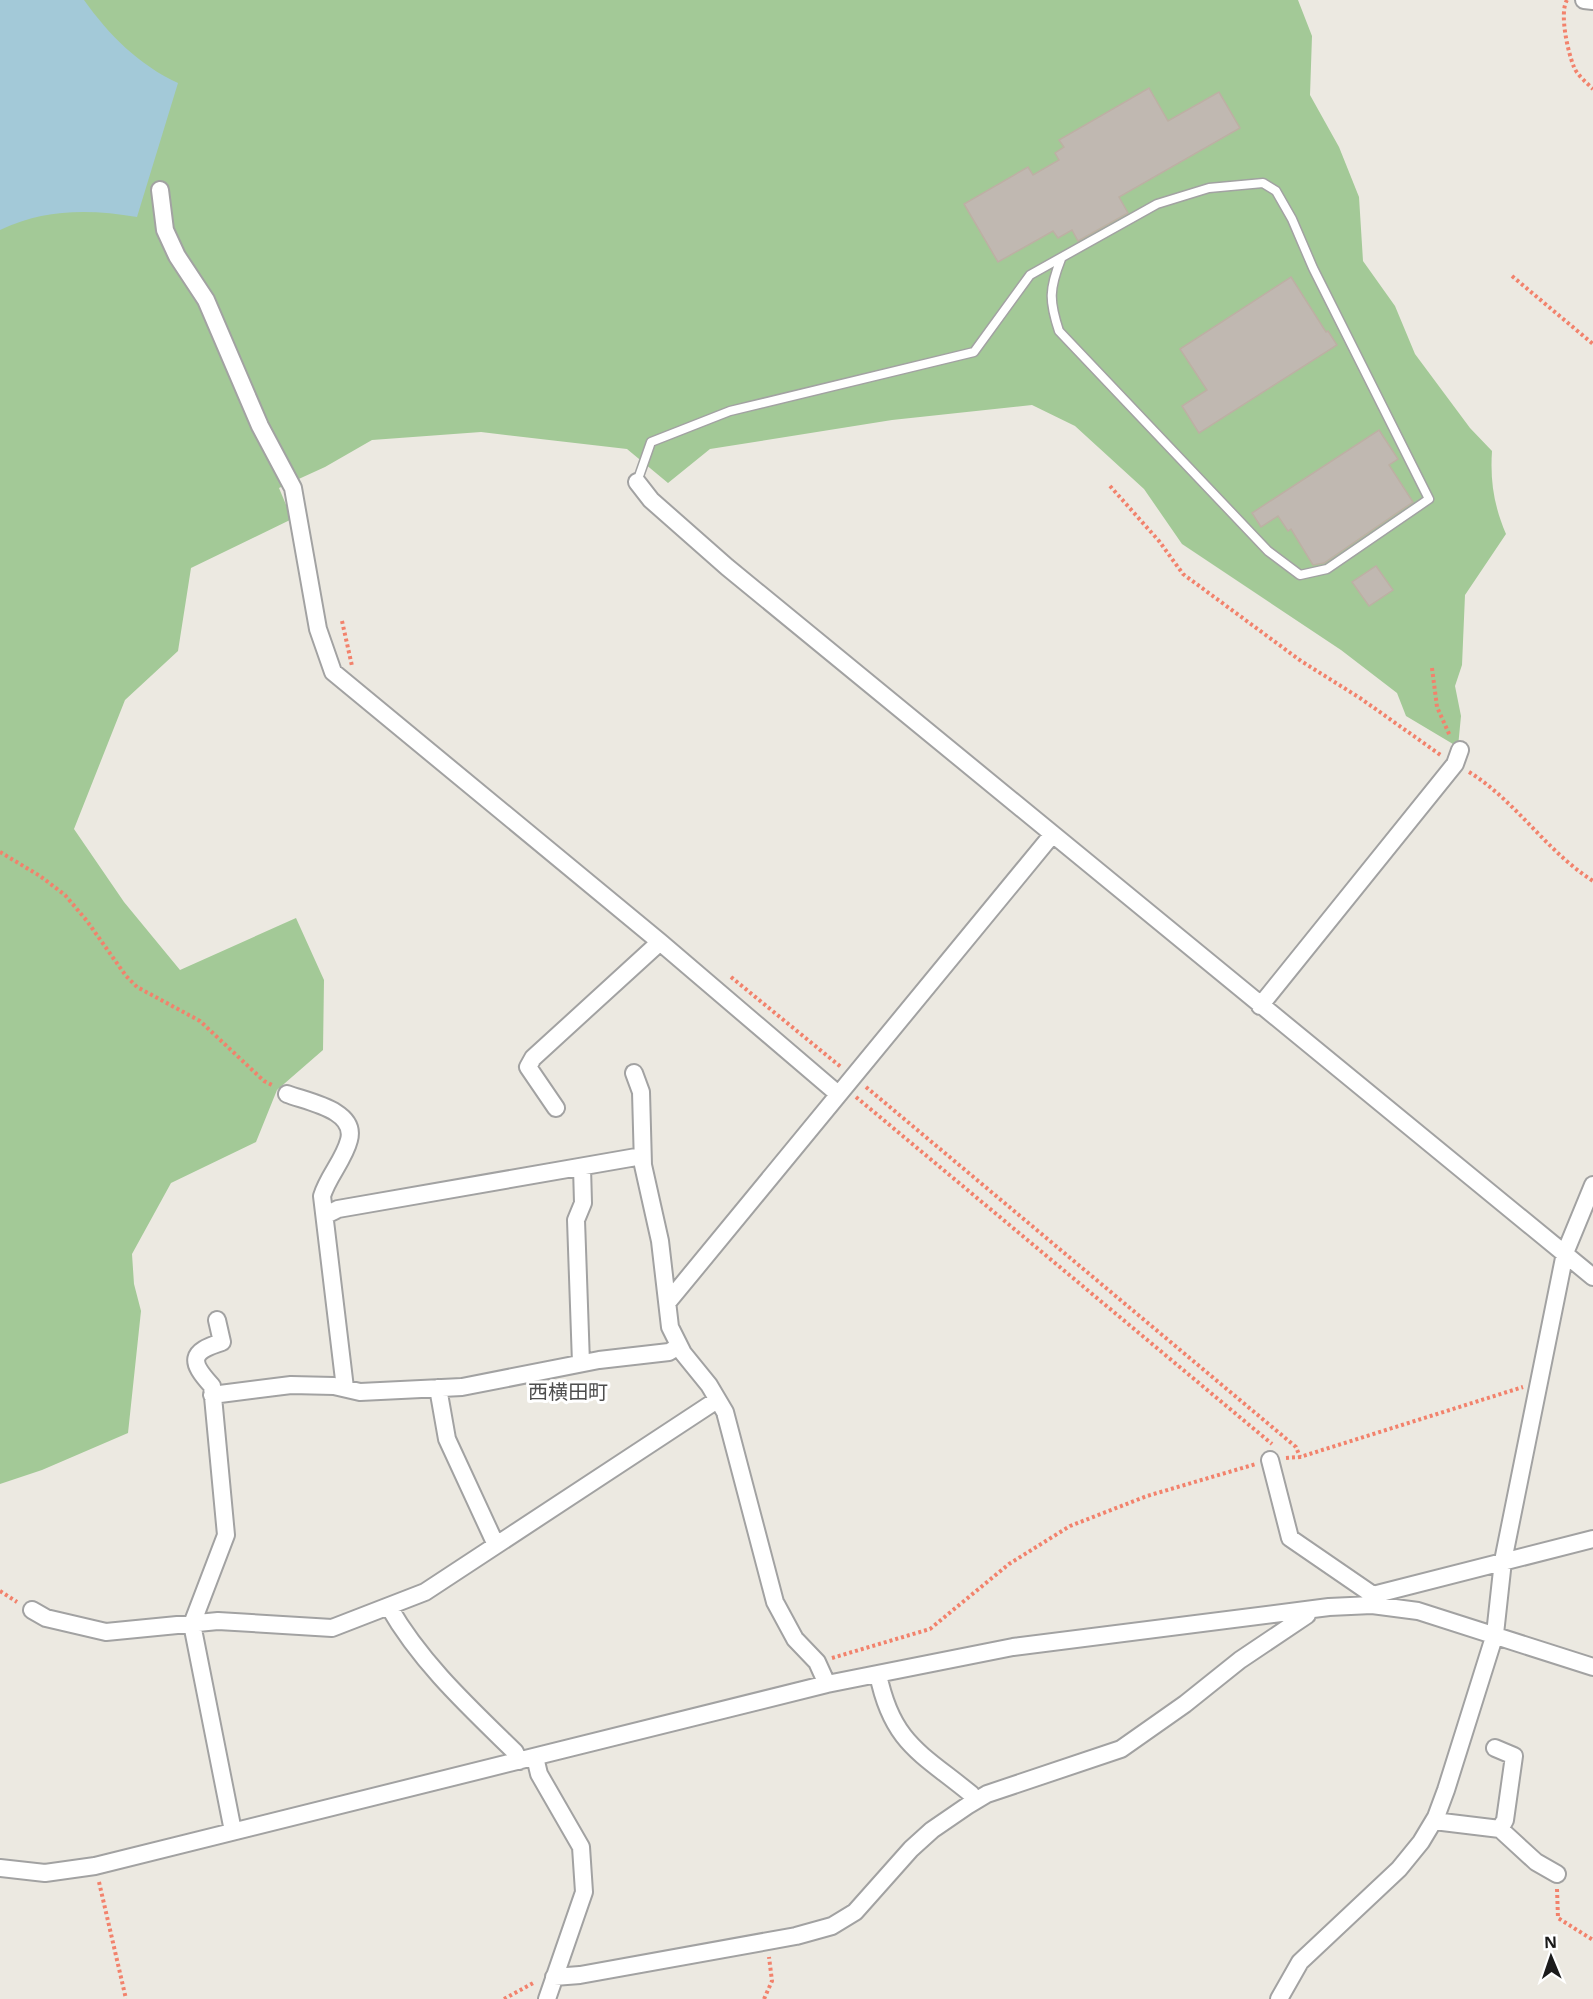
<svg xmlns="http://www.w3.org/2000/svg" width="1593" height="1999" viewBox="0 0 1593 1999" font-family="'Noto Sans','Noto Sans JP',sans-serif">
	<rect width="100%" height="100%" fill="#ece9e1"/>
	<path fill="#a3c997" d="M0,0H1298L1312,36L1310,95L1339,147L1359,197L1363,261L1395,306L1415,354L1470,428L1492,451C1490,481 1494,506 1506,534L1465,595L1462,665L1455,686L1461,716L1458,747L1406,716L1397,693L1341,650L1182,544L1144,489L1075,426L1032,405L892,420L710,449L668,483L627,449L481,432L372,440L325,467L279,488L292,519L191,568L178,651L125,700L74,829L124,902L180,970L296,918L324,980L323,1050L277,1090L256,1142L171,1183L132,1254L134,1284L141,1311L128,1433L42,1470L0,1484Z"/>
	<path fill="#a3c9d8" d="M0,0H84C109,35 139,65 178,83L137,217C89,209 44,209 0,230Z"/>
	<path fill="#c0b8b1" stroke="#bdb0a4" stroke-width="1.5" d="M1149,88L1168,121L1219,92L1240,128L1119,197L1128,213L1078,241L1072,230L1058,238L1053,231L998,262L964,204L1028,167L1033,175L1059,160L1055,153L1064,147L1059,140Z
		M1291,277L1326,332L1328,331L1337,345L1199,433L1182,406L1207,390L1180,349Z
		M1379,430L1398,459L1389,465L1413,502L1324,563L1313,565L1291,529L1288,531L1278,516L1261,527L1252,513Z
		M1376,566L1393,590L1369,606L1352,582Z"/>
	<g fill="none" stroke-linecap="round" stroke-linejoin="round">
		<g stroke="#a2a2a2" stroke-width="11">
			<path id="service" d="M637,482L651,442L730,411L974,352L1030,275L1157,204L1209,188L1263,183L1276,191L1292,219L1313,268L1429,499L1327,569L1300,575L1268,551L1059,331C1049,301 1049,289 1061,259"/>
		</g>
		<g stroke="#a2a2a2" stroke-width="20">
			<path id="minor" d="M1584,0L1593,1
				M160,190L165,230L177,256L206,300L260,426L293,488L318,629L333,672L660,942L838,1094
				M637,482L651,500L727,567L1593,1277
				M1260,1006L1455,764L1460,750
				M634,1073L641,1092L643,1165L660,1241L670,1327L683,1353L709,1385L725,1412L775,1602L795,1639L817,1662L827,1684
				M287,1094C308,1102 357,1110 349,1140C344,1160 328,1176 322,1196L345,1388
				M556,1108L528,1067L533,1058L660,942
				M326,1215L338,1209L642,1156
				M668,1302L1052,835
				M217,1320L222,1342C190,1352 189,1361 212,1386L226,1535L192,1624L233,1831
				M581,1363L576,1220L583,1203L582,1167
				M438,1388L447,1439L496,1545
				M212,1395L291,1385L334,1386L360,1392L462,1387L599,1360L669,1352L679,1346
				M1270,1460L1290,1538L1373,1595L1372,1605
				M1373,1595L1593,1539
				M389,1607C421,1663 469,1707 515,1752L519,1761
				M32,1610L46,1618L106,1632L218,1621L332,1628L425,1592L717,1400
				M878,1674C892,1743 921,1753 971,1794L975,1801
				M1495,1748L1514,1756L1505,1820L1500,1829
				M535,1757L539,1774L581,1847L584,1892L547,1999
				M1434,1821L1500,1829L1536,1862L1557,1874
				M0,1868L45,1873L95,1866L827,1684L1013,1647L1329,1607L1372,1605L1418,1611L1593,1667
				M554,1977L580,1975L796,1936L832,1926L855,1912L911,1849L932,1830L967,1806L987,1794L1121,1749L1185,1704L1240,1660L1307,1615L1308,1610
				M1279,1999L1300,1962L1399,1869L1421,1842L1436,1817L1446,1790L1495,1634L1503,1561L1565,1253L1593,1185"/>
		</g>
		<path stroke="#f2826c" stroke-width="4" stroke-dasharray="3 3" stroke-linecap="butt" d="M1567,0C1559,13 1568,53 1574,67C1577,75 1587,83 1593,89
			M1512,276L1593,344
			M1110,486L1159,541L1183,574L1301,661L1360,698L1442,756
			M342,621L352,666
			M1432,668L1437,707L1450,736
			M1469,772C1516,801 1546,851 1593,881
			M0,852L40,876L65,895L87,921L126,976L137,987L200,1021L264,1081L274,1086
			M731,977L841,1067
			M866,1087L1296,1447L1300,1457
			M856,1097L1272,1444
			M1286,1458L1300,1457L1523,1387
			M0,1591L17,1602
			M832,1658L930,1629L1009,1564L1070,1526L1147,1496L1256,1464
			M99,1882L126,1999
			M1557,1889L1558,1918L1593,1940
			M504,1999L535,1982
			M764,1999L772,1981L769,1957"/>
		<use href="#service" stroke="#fff" stroke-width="8"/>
		<use href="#minor" stroke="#fff" stroke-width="16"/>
	</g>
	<g text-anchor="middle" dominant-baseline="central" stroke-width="6" stroke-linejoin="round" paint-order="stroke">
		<g font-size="20" fill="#4e4e4e" stroke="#fff">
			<text x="568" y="1391">西横田町</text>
		</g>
	</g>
	<g transform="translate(1551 1957) rotate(358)" stroke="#ffffff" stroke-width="4.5" paint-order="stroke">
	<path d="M0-4.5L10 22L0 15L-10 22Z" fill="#1b1b1b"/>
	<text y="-9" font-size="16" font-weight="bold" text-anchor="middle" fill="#1b1b1b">N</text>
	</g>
</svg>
